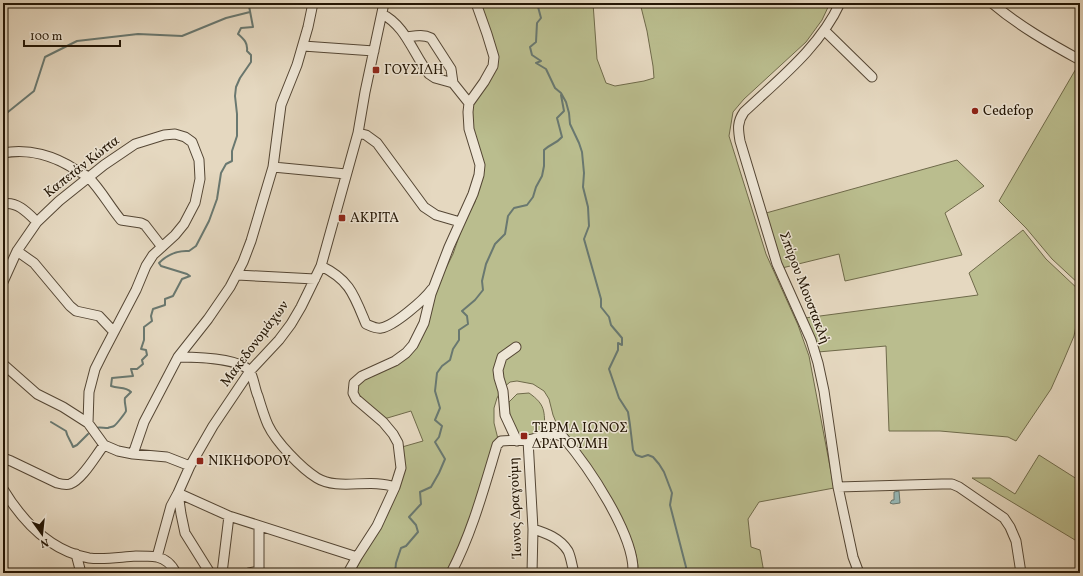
<svg xmlns="http://www.w3.org/2000/svg" width="1083" height="576" viewBox="0 0 1083 576" font-family="Vollkorn,serif">
	<rect width="100%" height="100%" fill="#e5d8c0"/>
	<filter id="stains"><feTurbulence type="fractalNoise" baseFrequency=".005" numOctaves="4"/><feColorMatrix values="0 0 0 0 .2 0 0 0 0 .09 0 0 0 0 .02 0 0 0 .5 -.17"/></filter>
	<radialGradient id="worn" r=".72"><stop offset=".6" stop-color="#630" stop-opacity="0"/><stop offset="1" stop-color="#630" stop-opacity=".3"/></radialGradient>
	<path fill="#babd8e" stroke="#6f6a4a" d="M479,3H593L597,59L606,83L615,86L644,81L654,78L653,66L647,31L640,3H830L822,20L806,42L744,99L733,112L729,136L766,254L798,325L809,356L834,488L759,502L748,519L751,547L760,550L764,573H637L638,566L636,555L632,542L621,518L588,462L571,438L558,427L553,415L549,399L544,391L533,384L517,381L510,382L502,389L497,398L494,408V423L499,443L470,526L447,573H354L392,502L402,447L423,441L411,411L384,419L360,399L356,391L357,385L362,380L410,354L438,284L453,254L463,225L475,202L480,182L471,110L474,100L494,71Z
		M1077,67L1080,68V285L1052,259L1026,228L999,201Z
		M957,160L984,186L945,213L962,255L845,281L839,254L782,268L766,213Z
		M1023,230L1046,259L1080,291V305L1074,336L1063,362L1051,389L1016,441L1008,437L940,431H889L886,346L818,352L805,318L978,295L969,273Z
		M529,393C546,405 544,411 545,430L537,435H520C511,423 509,417 509,402L517,394Z
		M1039,455L1080,481V543L972,478H990L1015,494Z"/>
	<path fill="#97b9b8" stroke="#697870" d="M899,491L900,503L893,504L890,503L892,500H894V492Z"/>
	<g fill="none" stroke-linecap="round" stroke-linejoin="round">
		<path stroke="#697870" stroke-width="2" d="M537,3L541,18L537,23L536,42L530,47L532,55L541,61L536,63L546,69L555,88L561,93L566,102L569,113L570,124L579,143L582,152L584,173L583,187L588,207L589,226L584,239L601,299V307L609,317L611,325L622,338V345L618,343V350L609,369L619,398L628,412L630,425L633,450L636,455L642,457L648,455L653,457L659,464L664,472L672,493L670,505L686,567V573
			M3,116L34,91L45,57L77,41L138,34L182,36L226,18L250,12
			M51,422L66,431C67,437 71,441 73,447L77,445L88,434
			M95,428C100,427 103,428 108,428C109,427 113,427 114,426C116,425 126,412 126,411C126,406 124,402 125,398L131,392C125,386 119,389 111,386L112,378L133,376L131,369H137L143,364L142,360L147,355L146,350L141,349L144,340V327L152,321L151,316L153,309L165,305V299L173,296L182,279L190,276L187,274L161,266L159,263C167,255 176,250 189,251L196,246L209,221L217,199L221,173L226,164L232,161V151L237,136V114L235,96L236,87L240,78L251,62V55L247,51C248,43 244,39 238,34L241,28L253,27L249,6L250,3
			M395,573L396,563L401,548L406,546L418,532L416,525L409,517L421,504L420,492L431,487L439,473L445,459L435,442L439,437L442,426L435,420L440,408L435,391L437,373L442,366L450,360L453,349L459,340V330L468,324L467,316L462,311L475,300L483,290L482,281L486,264L495,244L505,234L508,216L514,208L527,205L533,197L536,187L542,176L544,166V150C550,144 556,144 562,137L557,118L564,111L561,95"/>
		<g stroke="#544634" stroke-width="11">
			<path id="minor" d="M840,3C820,47 779,79 744,112C737,122 738,129 740,141L777,264L811,340L818,363L824,391L838,487L853,557L859,573
				M992,3C1019,26 1049,43 1080,60
				M382,14C406,26 413,54 429,74L435,78L453,83L469,103
				M825,31L872,77
				M406,37C415,36 423,34 431,38L451,69L453,83
				M303,46L374,51
				M358,133L366,135L377,143L424,207L436,215L460,222
				M3,153C29,148 55,156 76,170C80,172 86,175 89,178C101,190 110,207 121,220L141,223L145,225L162,247
				M273,167L346,174
				M3,204C17,201 28,213 37,222
				M17,251L34,263L70,306L76,311L99,316L114,332
				M321,266C350,280 354,295 366,324C371,326 376,329 381,328C394,326 424,300 432,289
				M237,275L315,279
				M3,282L17,251L37,222L59,201L104,165L135,144L164,135L175,134L185,137L192,142L199,160L200,179L195,203L184,224L175,235L153,255L146,266L136,290L103,353L95,369L89,392L88,423
				M516,347L502,357L498,370L499,378L503,391L505,415L517,441
				M178,357C195,357 236,358 249,370C253,374 255,390 258,396C261,406 264,416 268,425C276,442 301,468 317,478C338,491 370,478 395,487
				M3,364L37,394L63,407L88,423L104,445L118,451L133,454L167,457L190,466
				M528,440L533,529L532,573
				M133,454L144,422L178,357L208,319L230,287L243,262L251,241L273,167L281,105L297,65L308,27L313,3
				M3,458L11,461L57,483C61,484 66,485 70,484C82,480 96,455 104,445
				M838,487L942,484H952L959,487L1004,518L1010,527L1016,541L1021,573
				M3,489C23,522 50,551 89,558C104,560 120,557 136,556C143,556 150,556 157,557C166,559 172,565 176,573
				M533,529C546,533 560,538 568,551C571,557 572,566 574,573
				M76,554L81,573
				M157,557L171,506L178,493L229,516L357,557
				M210,573L185,533L181,514L178,493L190,466L213,426L250,371L279,340L291,324L301,307L321,266L358,133L365,92L384,3
				M222,573L229,516
				M249,573L259,571
				M259,573V526
				M348,573L357,557L377,526L395,487L401,468L398,443L393,434L383,422L356,399L353,393L354,383L362,376L395,361L406,353L413,345L424,323L431,294L449,247L473,194L479,175L480,165L469,129L468,112L469,103L484,82L493,66L494,57L487,34L476,3
				M451,573C472,533 484,488 497,445L501,441C509,440 518,441 526,440C540,439 550,430 563,437C588,466 635,535 633,573"/>
		</g>
		<use href="#minor" stroke="#eee6d6" stroke-width="9"/>
	</g>
	<g fill="#8f2418" stroke="#eee6d6" stroke-width="1.5">
		<rect x="372" y="66" width="8" height="8" rx="2"/>
		<circle cx="975" cy="111" r="4"/>
		<rect x="338" y="214" width="8" height="8" rx="2"/>
		<rect x="520" y="432" width="8" height="8" rx="2"/>
		<rect x="196" y="457" width="8" height="8" rx="2"/>
	</g>
	<g text-anchor="middle" dominant-baseline="central" stroke-width="3" stroke-linejoin="round" paint-order="stroke">
		<g font-size="14" fill="#241605" stroke="#eee6d6" text-anchor="start">
			<text x="384" y="70">ΓΟΥΣΙΔΗ</text>
			<text x="983" y="111">Cedefop</text>
			<text x="350" y="218">ΑΚΡΙΤΑ</text>
			<text x="532" y="428">ΤΕΡΜΑ ΙΩΝΟΣ<tspan x="532" dy="16">ΔΡΑΓΟΥΜΗ</tspan></text>
			<text x="208" y="461">ΝΙΚΗΦΟΡΟΥ</text>
		</g>
		<g font-size="14" fill="#241605" stroke="#eee6d6">
			<text transform="translate(82 167) rotate(-38)">Καπετάν Κώττα</text>
			<text transform="translate(804 288) rotate(69)">Σπύρου Μουστακλή</text>
			<text transform="translate(255 344) rotate(-53)">Μακεδονομάχων</text>
			<text transform="translate(516 507) rotate(-92)">Ίωνος Δραγούμη</text>
		</g>
	</g>
	<rect width="1083" height="576" fill="none" stroke="#e5d8c0" stroke-width="16"/>
	<rect x="4" y="4" width="1075" height="568" fill="none" stroke="#241605" stroke-width="2"/>
	<rect x="8" y="8" width="1067" height="560" fill="none" stroke="#241605"/>
	<g transform="translate(42 534) rotate(165)" stroke="#eee6d6" stroke-width="3" paint-order="stroke">
	<path d="M0-3L7 15L0 10L-7 15Z" fill="#241605"/>
	<text y="-6" font-size="11" font-weight="bold" text-anchor="middle" fill="#241605">N</text>
	</g>
	<path d="M24 40v6h96v-6" fill="none" stroke="#241605" stroke-width="2"/>
	<text x="30" y="40" font-size="12" fill="#241605" stroke="#eee6d6" stroke-width="3" paint-order="stroke">100 m</text>
	<rect width="100%" height="100%" filter="url(#stains)"/>
	<rect width="100%" height="100%" fill="url(#worn)"/>
</svg>
